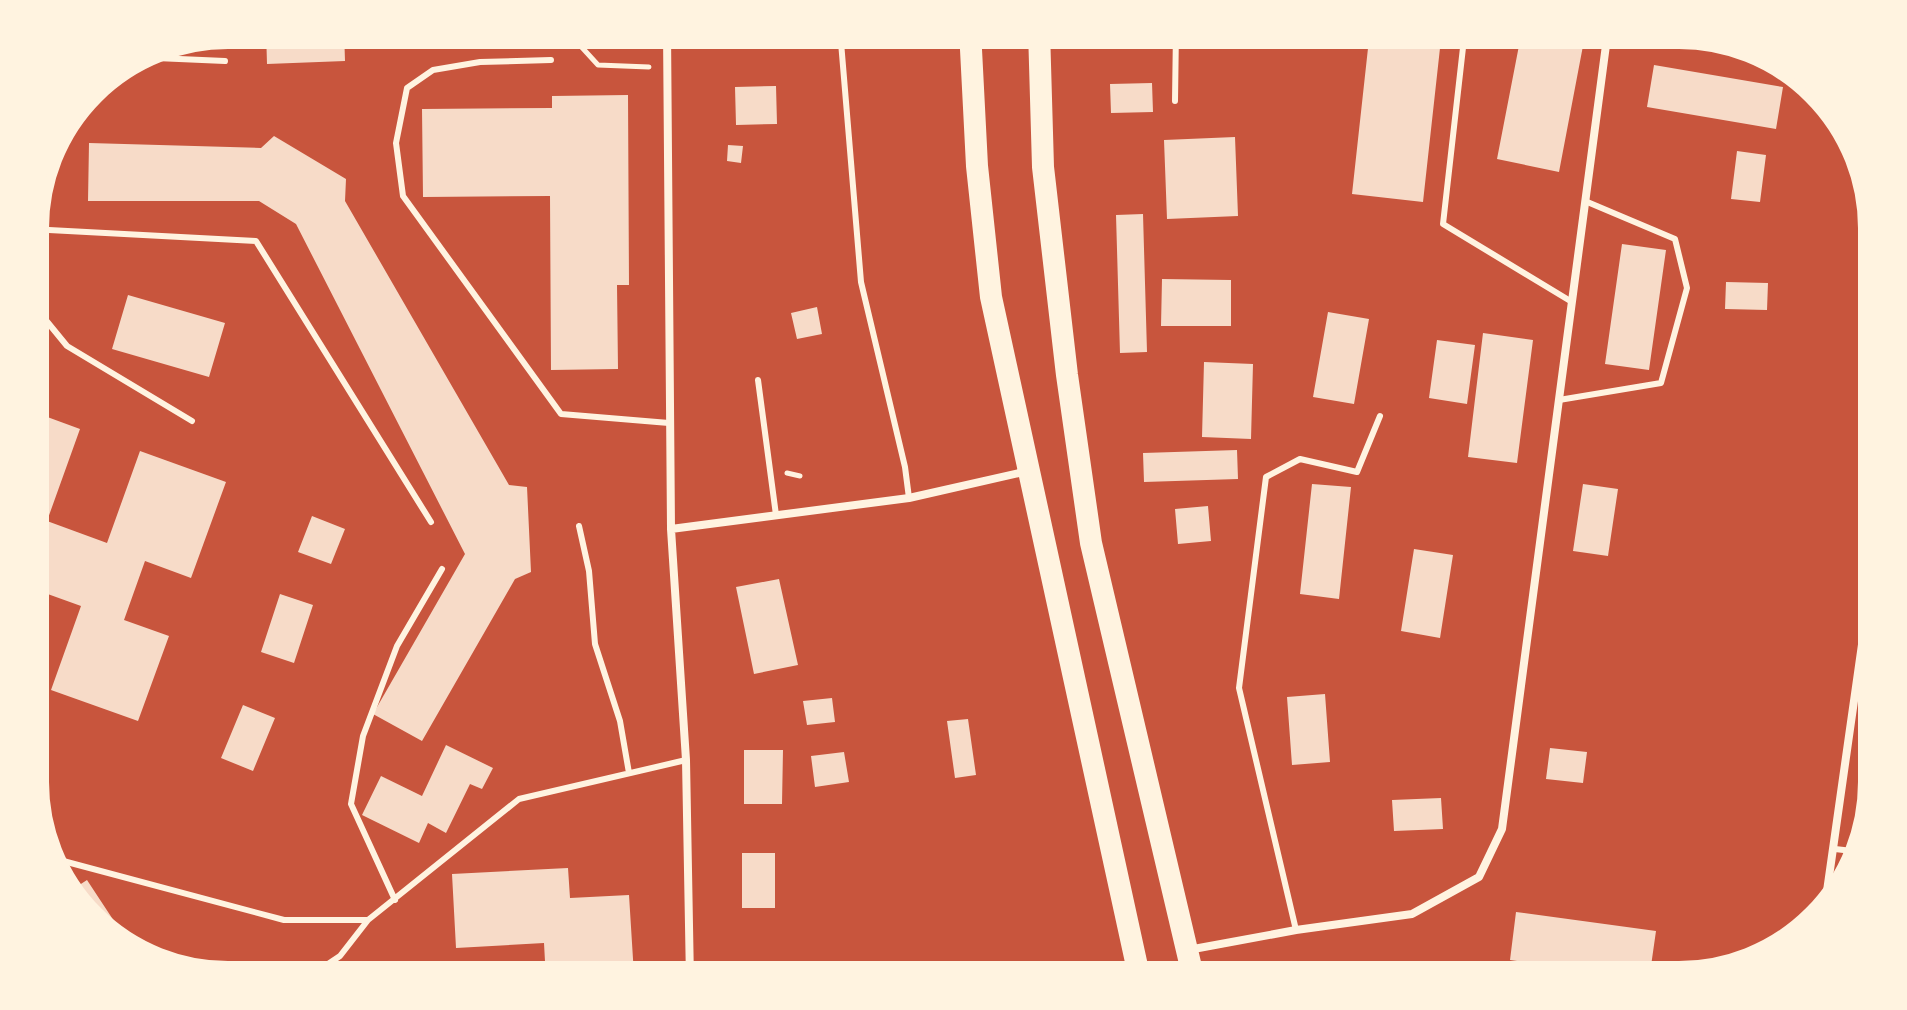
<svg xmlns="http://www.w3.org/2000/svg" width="1907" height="1010" viewBox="0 0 1907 1010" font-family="'Alegreya Sans',sans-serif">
	<rect width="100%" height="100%" fill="#c8553d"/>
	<path fill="#f7dbc8" d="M266,30H344L345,61L267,64Z
		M1370,30H1442L1423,202L1352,194Z
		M1522,30H1586L1559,172L1497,159Z
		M1654,65L1783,87L1776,129L1647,107Z
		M1152,83L1153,112L1111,113L1110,84Z
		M776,86L777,124L736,125L735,87Z
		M628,95L629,285H617L618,369L551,370L550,196L423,197L422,109L552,108V96Z
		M274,136L346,179L345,201L509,485L527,487L531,572L515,579L422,741L373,714L465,554L296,224L259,201H88L89,143L261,148Z
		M1235,137L1238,216L1167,219L1164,140Z
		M728,145L743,146L741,163L727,161Z
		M1737,151L1766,155L1760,202L1731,199Z
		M1143,214L1147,352L1120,353L1116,215Z
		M1622,244L1666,250L1649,370L1605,364Z
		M1162,279L1231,280V326H1161Z
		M1726,282L1768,283L1767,310L1725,309Z
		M128,295L225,323L209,377L112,349Z
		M817,307L822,334L797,339L791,313Z
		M1328,312L1369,319L1354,404L1313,397Z
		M1483,333L1533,340L1517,463L1468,457Z
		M1437,340L1475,345L1467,404L1429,398Z
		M1204,362L1253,364L1251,439L1202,437Z
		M31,411L80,429L47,521L107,543L140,451L226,482L191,578L145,561L124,620L169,636L138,721L51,690L81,606L31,588Z
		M1237,450L1238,479L1144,482L1143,453Z
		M1312,484L1351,487L1339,599L1300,594Z
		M1583,484L1618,489L1608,556L1573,551Z
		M1208,506L1211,541L1178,544L1175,509Z
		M312,516L345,529L331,564L298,552Z
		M1414,549L1453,555L1440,638L1401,631Z
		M779,579L798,665L754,674L736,587Z
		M280,594L313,605L294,663L261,652Z
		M1325,694L1330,762L1292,765L1287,697Z
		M832,698L835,722L807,725L803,701Z
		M243,705L275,718L253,771L221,758Z
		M968,719L976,775L955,778L947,721Z
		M446,745L493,768L482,789L470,784L446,833L428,823L419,843L362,815L381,776L422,796Z
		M1550,748L1587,752L1583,783L1546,779Z
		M744,750H783L782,804H744Z
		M844,752L849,782L815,787L811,756Z
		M1441,798L1443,829L1394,831L1392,800Z
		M742,853H775V908H742Z
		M568,868L570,898L629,895L634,975L546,980L544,943L456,948L452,874Z
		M87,880L137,956L71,902L67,893Z
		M1516,912L1656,931L1649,980L1510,960Z
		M348,962L359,980H321Z"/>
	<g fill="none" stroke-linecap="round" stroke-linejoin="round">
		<path stroke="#fff3e0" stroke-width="5" d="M566,30L598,65L649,67
			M787,473L800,476"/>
		<path stroke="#fff3e0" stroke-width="6" d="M840,30L861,282L905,467L909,498
			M1465,30L1443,224L1572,302
			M133,57L225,61
			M551,60L480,62L433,70L407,88L396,143L403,196L561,414L669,423
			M1175,101L1176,30
			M30,229L256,241L431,522
			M31,302L67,346L192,421
			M758,380L776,515
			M1559,400L1661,383L1687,288L1675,239L1585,201
			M579,526L589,571L595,644L620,721L629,773
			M1835,849L1861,852
			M52,858L284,920H368L519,799L686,760
			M395,900L351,804L363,736L397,646L442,569
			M1296,930L1239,688L1266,477L1300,459L1357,472L1380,416
			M304,980L340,956L368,920"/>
		<path stroke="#fff3e0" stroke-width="8" d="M667,30L671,529L686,760L690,980
			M671,529L909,498L1028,471
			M1825,905L1876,546
			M1188,950L1296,930L1412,914L1479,877L1502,829L1608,30"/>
		<path stroke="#fff3e0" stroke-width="22" d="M970,30L977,166L991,297L1140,980
			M1039,30L1043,167L1067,375L1091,543L1194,980"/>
	</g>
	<path d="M0 0H1907V1010H0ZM228 44H1679A184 184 0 0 1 1863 228V782A184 184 0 0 1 1679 966H228A184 184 0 0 1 44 782V228A184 184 0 0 1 228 44Z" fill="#fff3e0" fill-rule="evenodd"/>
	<path fill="none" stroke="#fff3e0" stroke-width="10" d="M228 44H1679A184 184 0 0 1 1863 228V782A184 184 0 0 1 1679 966H228A184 184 0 0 1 44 782V228A184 184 0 0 1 228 44Z"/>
</svg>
